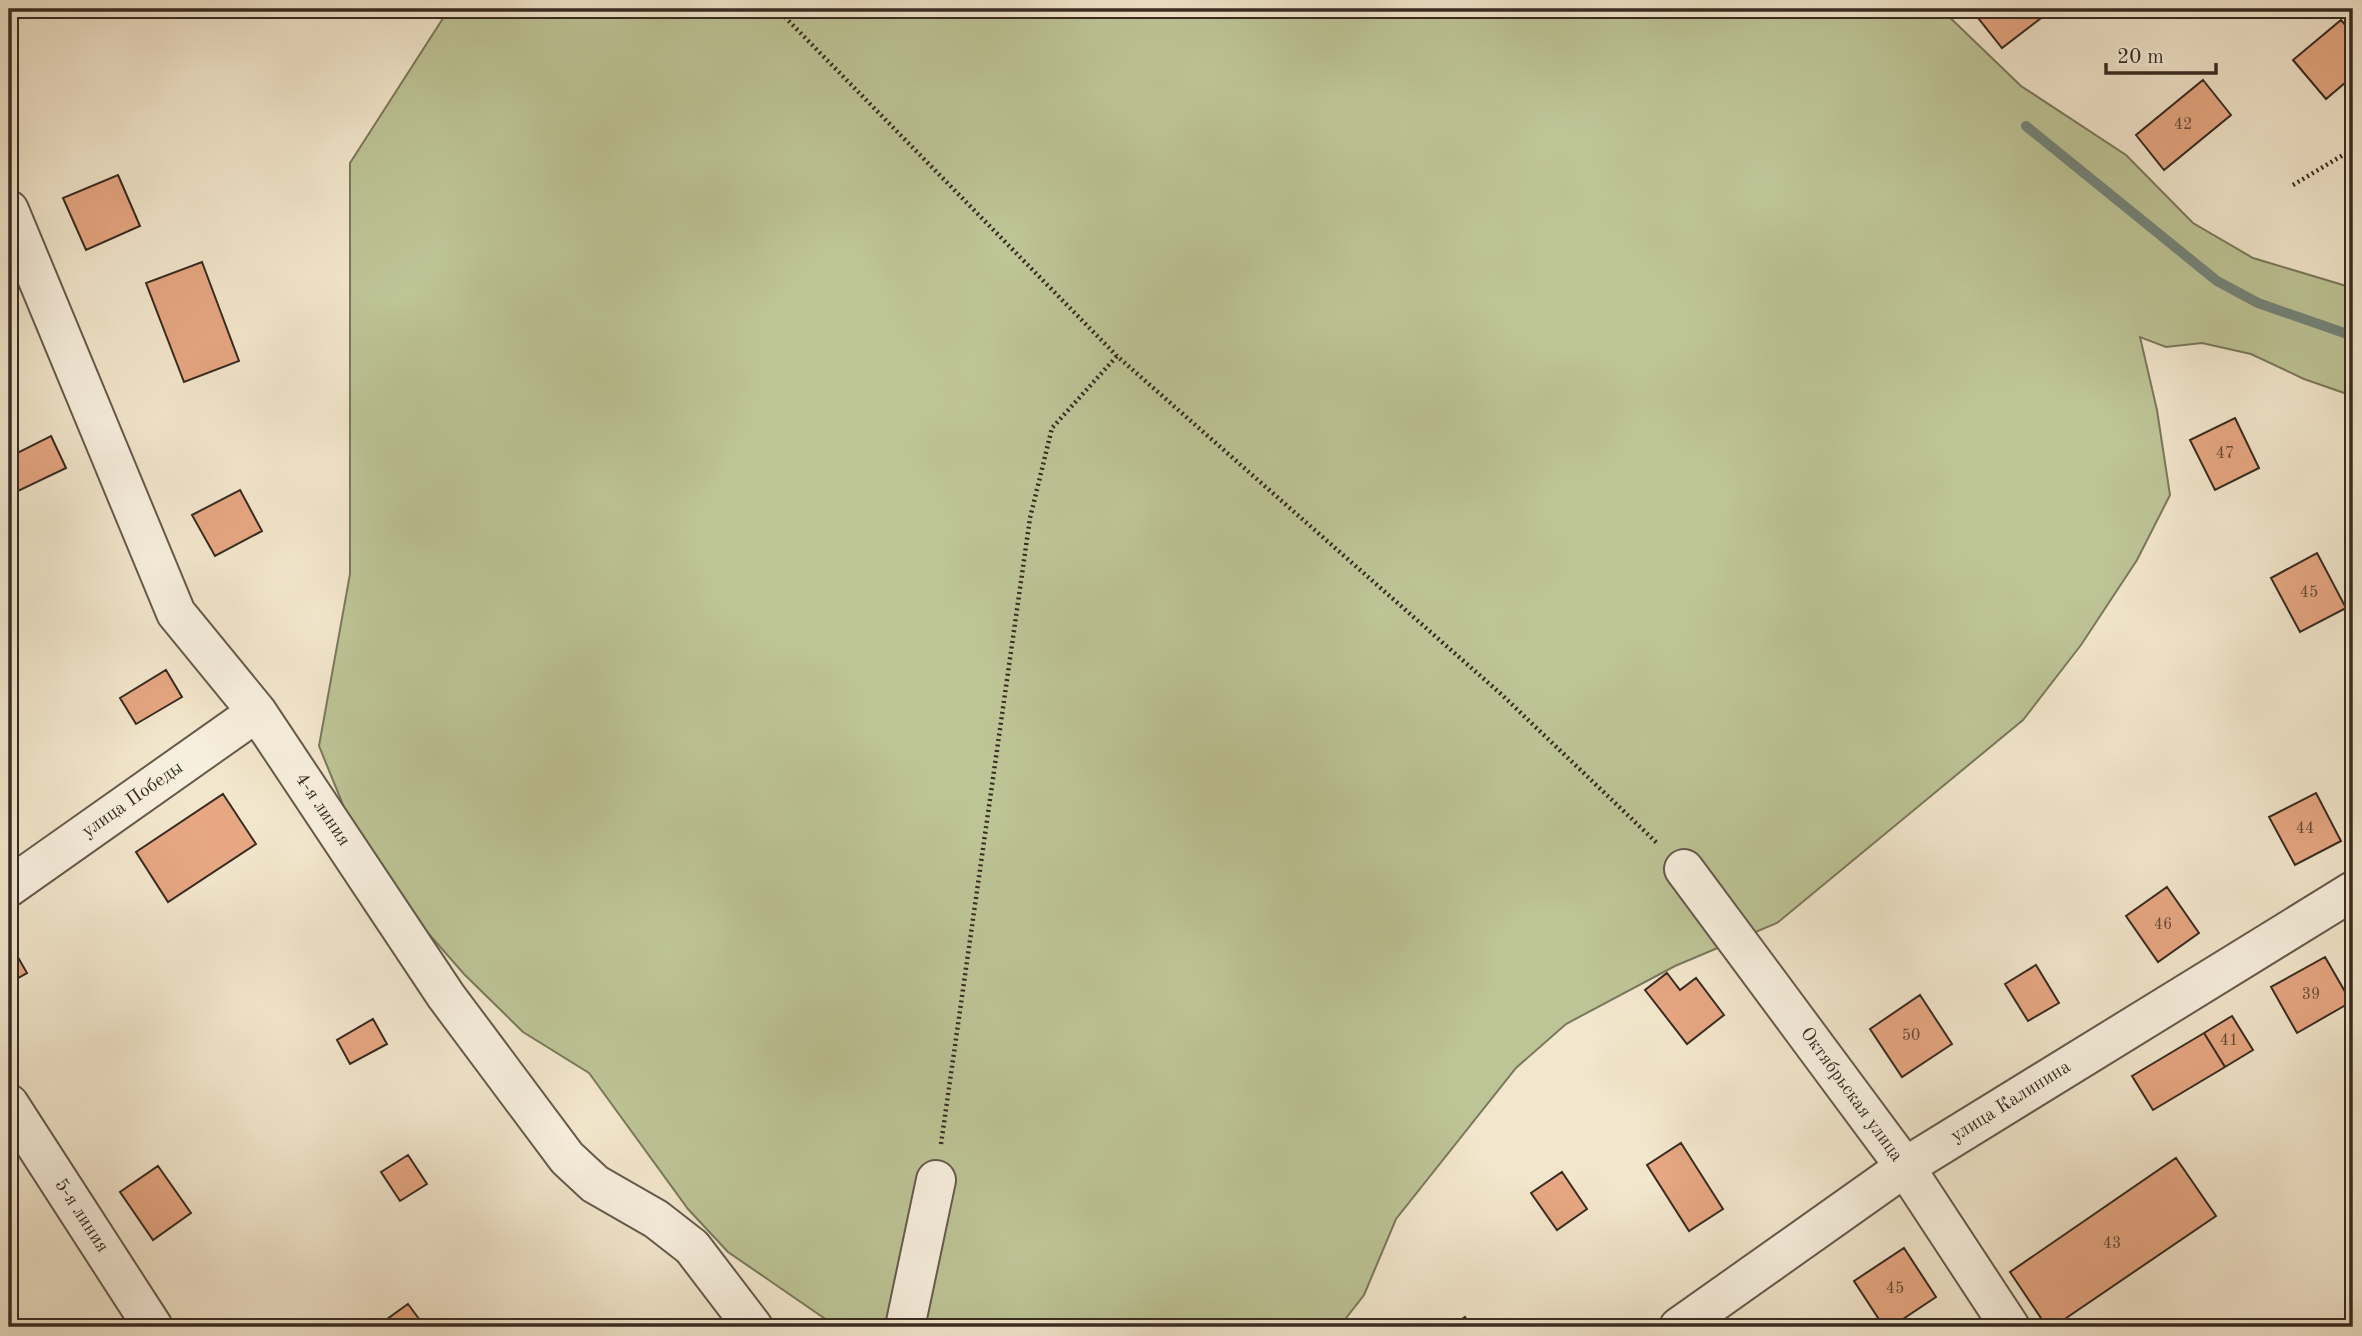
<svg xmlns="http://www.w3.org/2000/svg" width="2362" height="1336" viewBox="0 0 2362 1336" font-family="'Old Standard TT',serif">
	<rect width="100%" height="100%" fill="#f2e6cc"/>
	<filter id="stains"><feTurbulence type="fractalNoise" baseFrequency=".00286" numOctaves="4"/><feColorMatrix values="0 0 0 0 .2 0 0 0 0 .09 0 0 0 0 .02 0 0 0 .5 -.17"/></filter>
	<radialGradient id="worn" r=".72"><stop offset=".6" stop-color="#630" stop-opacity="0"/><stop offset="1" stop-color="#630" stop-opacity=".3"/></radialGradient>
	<path fill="#bdc496" stroke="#7a785c" stroke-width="2" d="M449,9H1941L2021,86L2126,155L2193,223L2253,258L2353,288V396L2304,379L2251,354L2202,343L2166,347L2140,337L2157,410L2170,495L2137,560L2081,645L2023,720L1777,923L1675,966L1566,1024L1516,1068L1396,1219L1364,1295L1339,1327H837L728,1252L688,1209L589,1073L523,1032L464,974L413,916L350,822L319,746L350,574V163Z"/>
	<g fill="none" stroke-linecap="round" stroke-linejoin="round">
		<path stroke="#74847a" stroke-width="10" d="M2026,126L2217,281L2258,303L2353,336"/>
	</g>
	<path fill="#e6a782" stroke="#382b22" stroke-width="2" d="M1971,9H2053L2002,48Z
		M2341,20L2353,34V76L2326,99L2293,60Z
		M2203,80L2231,115L2164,170L2136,135Z
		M118,175L140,226L86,250L63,198Z
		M202,262L239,361L184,382L146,283Z
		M2235,418L2259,468L2215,490L2190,440Z
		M51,436L66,468L16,492L9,478V457Z
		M240,490L262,531L215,556L192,515Z
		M2317,553L2346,608L2300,632L2271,578Z
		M166,670L182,697L136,724L120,698Z
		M2316,793L2341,841L2295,865L2269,817Z
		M223,794L256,844L168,902L136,852Z
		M2167,887L2199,933L2158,962L2126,916Z
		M11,945L27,973L9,983V946Z
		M2325,957L2351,1002L2297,1033L2271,987Z
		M2036,965L2059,1003L2028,1021L2005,984Z
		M1667,973L1680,990L1696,978L1724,1015L1687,1044L1645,990Z
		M1920,995L1952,1044L1902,1077L1870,1029Z
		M2232,1016L2253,1050L2225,1067L2204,1033Z
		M373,1019L387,1044L350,1064L337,1040Z
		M2204,1033L2225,1067L2153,1110L2132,1076Z
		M1681,1143L1723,1209L1689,1231L1647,1165Z
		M408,1155L427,1184L400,1201L381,1172Z
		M2176,1158L2216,1216L2053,1327H2047L2010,1272Z
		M158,1166L191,1213L153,1240L120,1192Z
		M1562,1172L1587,1209L1557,1230L1531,1193Z
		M1904,1248L1936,1297L1891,1327H1884L1854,1281Z
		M408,1304L425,1327H376Z
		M1465,1317L1473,1327H1452Z"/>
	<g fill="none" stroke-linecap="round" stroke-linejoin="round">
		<g stroke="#665a4c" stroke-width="42">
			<path id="minor" d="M9,210L176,613L257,712L446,996L567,1158L595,1184L656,1219L692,1247L753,1327
				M1684,869L1905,1167L2010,1327
				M9,887L257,712
				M9,1104L153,1327
				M905,1327L936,1180
				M1679,1327L1905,1167L2353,891"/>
		</g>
		<path stroke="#382b22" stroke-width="4.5" stroke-dasharray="2 3.5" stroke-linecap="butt" d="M777,9L1117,356L1501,694L1658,844
			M2293,185L2353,149
			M941,1144L1030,518L1052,428L1117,356"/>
		<use href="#minor" stroke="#f7efde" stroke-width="38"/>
	</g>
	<g text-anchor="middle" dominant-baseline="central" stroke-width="7" stroke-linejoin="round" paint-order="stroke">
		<g font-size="16" fill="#644a3a">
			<text x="2183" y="125">42</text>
			<text x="2225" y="454">47</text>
			<text x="2309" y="593">45</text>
			<text x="2305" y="829">44</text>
			<text x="2163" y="925">46</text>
			<text x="2311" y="995">39</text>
			<text x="1911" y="1036">50</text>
			<text x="2229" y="1041">41</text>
			<text x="2112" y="1244">43</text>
			<text x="1895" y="1289">45</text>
		</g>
		<g font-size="19" fill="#382b22" stroke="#f7efde">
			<text transform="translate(133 800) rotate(-35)">улица Победы</text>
			<text transform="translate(322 810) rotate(56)">4-я линия</text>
			<text transform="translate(1851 1095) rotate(54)">Октябрьская улица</text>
			<text transform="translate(2011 1102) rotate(-32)">улица Калинина</text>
			<text transform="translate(81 1216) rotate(57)">5-я линия</text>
		</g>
	</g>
	<rect width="2362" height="1336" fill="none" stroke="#f2e6cc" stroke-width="35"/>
	<rect x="10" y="10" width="2341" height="1315" fill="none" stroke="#382b22" stroke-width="3.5"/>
	<rect x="18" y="18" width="2327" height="1301" fill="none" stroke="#382b22" stroke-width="2"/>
	<path d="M2106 63v10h110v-10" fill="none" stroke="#382b22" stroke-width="3.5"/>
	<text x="2117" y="63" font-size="21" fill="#382b22" stroke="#f7efde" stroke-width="5" paint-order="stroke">20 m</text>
	<rect width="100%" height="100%" filter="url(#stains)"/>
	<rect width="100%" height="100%" fill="url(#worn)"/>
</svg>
